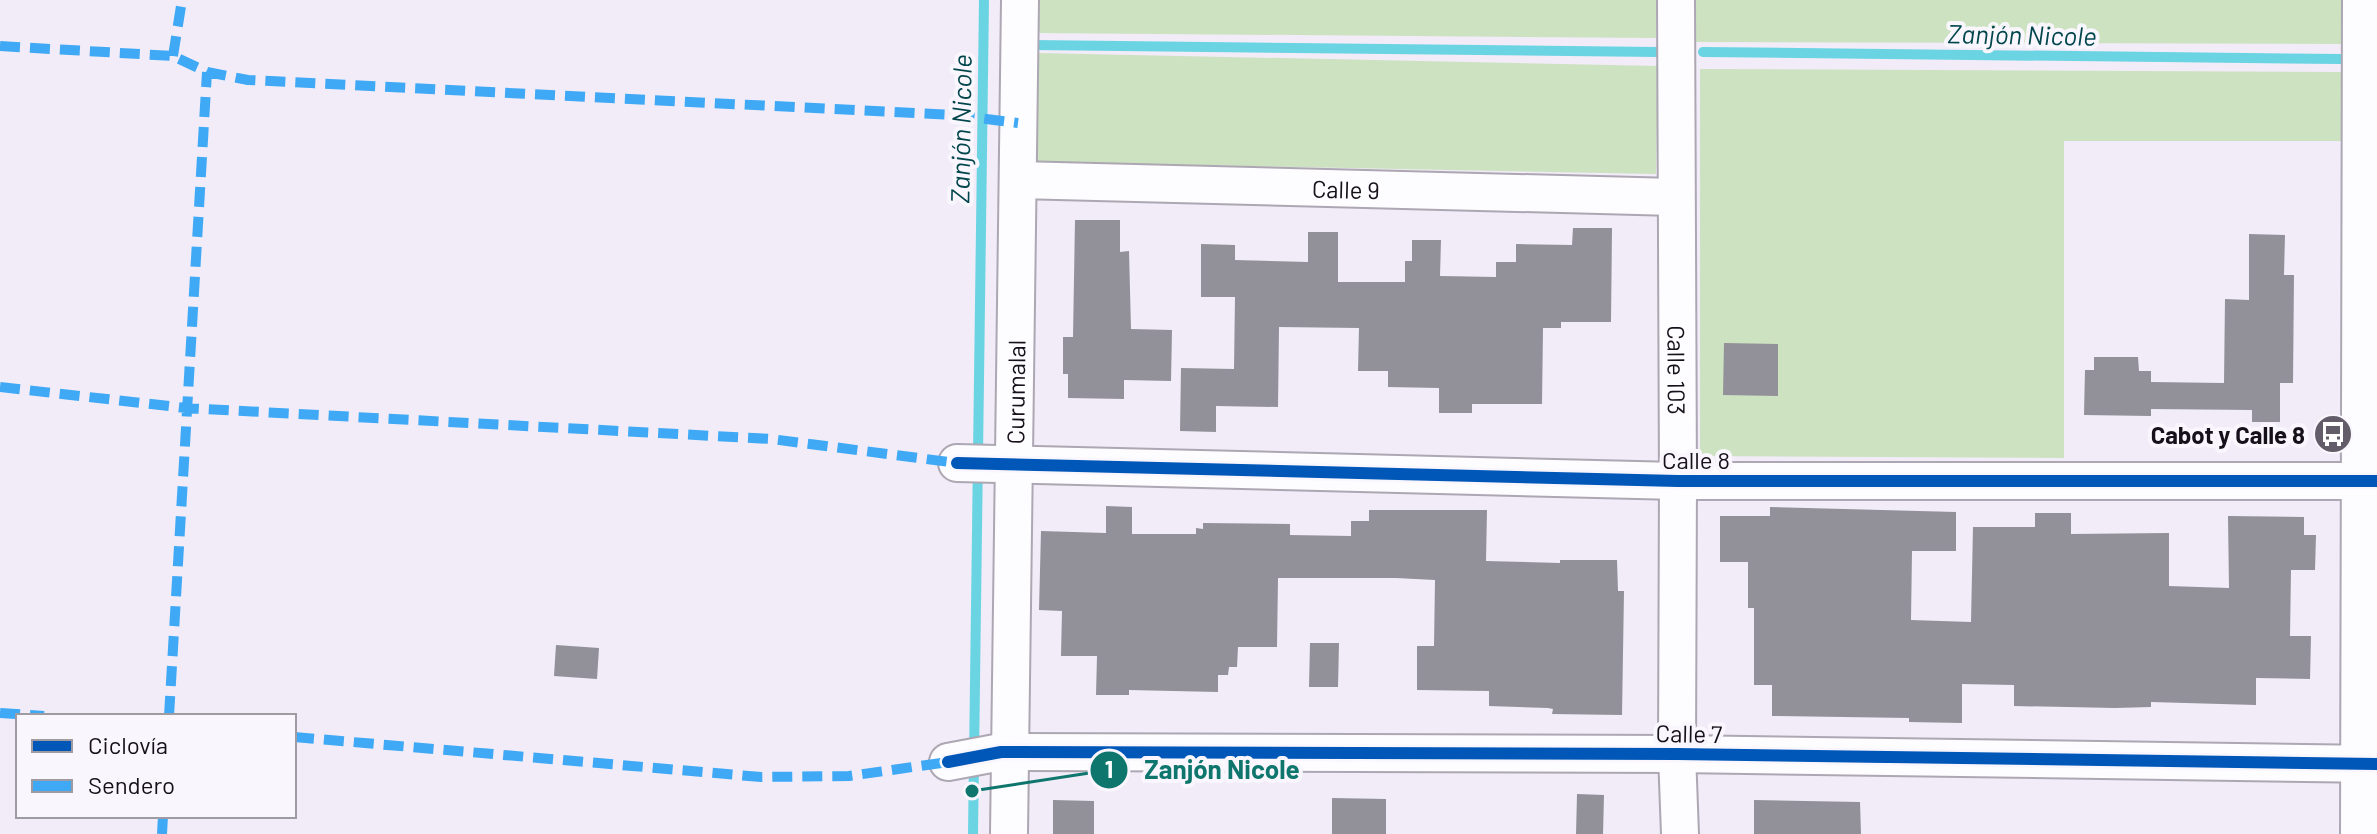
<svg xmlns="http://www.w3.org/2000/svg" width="2377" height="834" viewBox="0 0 2377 834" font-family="Barlow,sans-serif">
	<rect width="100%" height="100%" fill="#f1ecf8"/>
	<path fill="#cde2c1" d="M1039,0H1657L1656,38L1039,33Z
		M1694,0H2341V44L1694,42Z
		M1038,53L1658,66L1656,174L1036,162Z
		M1700,69L2342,72L2341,141H2064V458L1700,456Z"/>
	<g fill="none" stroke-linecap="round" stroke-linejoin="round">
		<path stroke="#6bd4e3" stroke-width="10" d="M1032,45L1657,52
			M1703,52L2341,59
			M973,834L984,0"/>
	</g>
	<path fill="#929099" d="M1075,220H1120V252L1129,251L1131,329L1172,330L1171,381L1124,380V399L1068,398V374H1063V337H1073Z
		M1573,228H1612L1611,322H1561V328H1543L1542,404H1472V413H1439V388L1388,387V371H1358L1359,328L1279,327L1278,407L1216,406V432L1180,431L1181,368L1234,369L1235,297H1201V244L1235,245V260L1308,262V232H1338V282H1405V261H1412V240H1441L1440,276L1496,277V262H1516V244L1572,245Z
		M2249,234L2285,235L2284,275H2294L2293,383H2280V422H2252V410L2151,409V416L2084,415L2085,370H2094V357H2138L2139,371H2151V382L2224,383L2225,299L2249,300Z
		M1724,343L1778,344V396L1723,395Z
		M1106,506L1132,507V534H1196V528L1203,529V523L1290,524V535L1351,536V521H1369V510H1487L1486,561L1560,563V560H1617L1618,591H1624L1622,715L1552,714L1553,709L1548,708L1489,706V691L1417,690V646H1434L1435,580L1396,578H1278L1277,647H1238L1237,667H1229L1228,675H1218V692L1129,690V695H1096L1097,656H1061L1062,611L1039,610L1041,531L1106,533Z
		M1770,507L1956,512V551H1912L1911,620L1971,622L1973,527H2035V513H2071V534L2169,533V586L2229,588L2228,516L2304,517V535H2316L2315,570H2291L2290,636H2311L2310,679L2256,678V705L2151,702V707L2115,708L2014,706V685L1962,684V723L1909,722V718L1772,716V685H1754V608H1748V562H1720V516H1770Z
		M1310,643H1339L1338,687H1309Z
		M556,645L599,648L597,679L554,676Z
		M1577,794L1604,795L1603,834H1576Z
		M1332,798L1386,799V834H1332Z
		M1053,800L1094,801V834H1053Z
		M1754,800L1860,802L1861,834H1754Z"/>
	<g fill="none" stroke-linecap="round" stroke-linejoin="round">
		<g stroke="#aca7b2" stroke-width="40">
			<g id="minor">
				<path id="s1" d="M1676,0L1678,481L1677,754L1680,834"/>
				<path id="s2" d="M1018,180L1675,197"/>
				<path d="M957,463L1678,481H2377"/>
				<path d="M948,762L1001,752L1677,754L2377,764"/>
				<path id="s3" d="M1009,834L1020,0"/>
				<path d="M2359,834L2361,0"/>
			</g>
		</g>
		<use href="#minor" stroke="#fdfcfe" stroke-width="36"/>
		<path stroke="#3fa9f5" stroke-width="10" stroke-dasharray="20 10" stroke-linecap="butt" d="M0,46L173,56L207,72L248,80L954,115L1018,123
			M173,56L182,0
			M0,387L186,408L771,439L957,463
			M0,713L44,716
			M169,716L207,72
			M294,737L761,777L849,776L948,762
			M162,834L163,816"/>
		<g stroke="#f9f7fd" stroke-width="17">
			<path id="cycleway" d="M957,463L1678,481H2377
				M948,762L1001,752L1677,754L2377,764"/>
		</g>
		<use href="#cycleway" stroke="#0057b8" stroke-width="12"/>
	</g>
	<defs>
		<g id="bus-disc" transform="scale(2)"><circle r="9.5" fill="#625d68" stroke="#f9f7fd"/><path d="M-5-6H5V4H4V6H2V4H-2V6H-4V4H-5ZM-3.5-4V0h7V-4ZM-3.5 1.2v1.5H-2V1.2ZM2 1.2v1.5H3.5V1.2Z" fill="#fff"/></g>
	</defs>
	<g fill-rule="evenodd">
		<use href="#bus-disc" x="2333" y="434"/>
	</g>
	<g text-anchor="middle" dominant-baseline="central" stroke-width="8" stroke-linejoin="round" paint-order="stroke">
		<g font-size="24" fill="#15101a" stroke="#f9f7fd">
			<text stroke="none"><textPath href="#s2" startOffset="328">Calle 9</textPath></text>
			<text stroke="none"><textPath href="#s1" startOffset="370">Calle 103</textPath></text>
			<text stroke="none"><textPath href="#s3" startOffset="442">Curumalal</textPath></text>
			<text x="1696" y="459">Calle 8</text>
			<text transform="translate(1689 733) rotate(1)">Calle 7</text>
		</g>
		<g font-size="24" font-weight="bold" fill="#15101a" stroke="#f9f7fd" text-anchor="end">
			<text x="2305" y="434">Cabot y Calle 8</text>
		</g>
		<g font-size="26" font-style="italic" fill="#01464c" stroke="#f9f7fd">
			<text transform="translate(2022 34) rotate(1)">Zanjón Nicole</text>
			<text transform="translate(960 129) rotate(-89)">Zanjón Nicole</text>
		</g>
	</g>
	<path fill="none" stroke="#0f766e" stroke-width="3" d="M972 791L1109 770"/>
	<g fill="#0f766e" stroke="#f9f7fd" stroke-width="3">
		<circle cx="972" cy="791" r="8"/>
		<circle cx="1109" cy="770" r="20"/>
	</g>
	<g font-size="24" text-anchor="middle" font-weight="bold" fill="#fff">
		<text x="1109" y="778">1</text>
	</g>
	<g font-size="26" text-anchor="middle" font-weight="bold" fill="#0f766e" stroke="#f9f7fd" stroke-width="8" stroke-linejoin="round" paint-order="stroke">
		<text x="1222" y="779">Zanjón Nicole</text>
	</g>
	<rect x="16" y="714" width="280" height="104" fill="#f9f7fd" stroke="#9e9ba2" stroke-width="2"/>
	<rect x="32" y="740" width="40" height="12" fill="#0057b8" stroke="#9e9ba2" stroke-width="2"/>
	<text x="88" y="754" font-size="24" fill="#15101a">Ciclovía</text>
	<rect x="32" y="780" width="40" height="12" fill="#3fa9f5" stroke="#9e9ba2" stroke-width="2"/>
	<text x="88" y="794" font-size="24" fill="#15101a">Sendero</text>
</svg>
